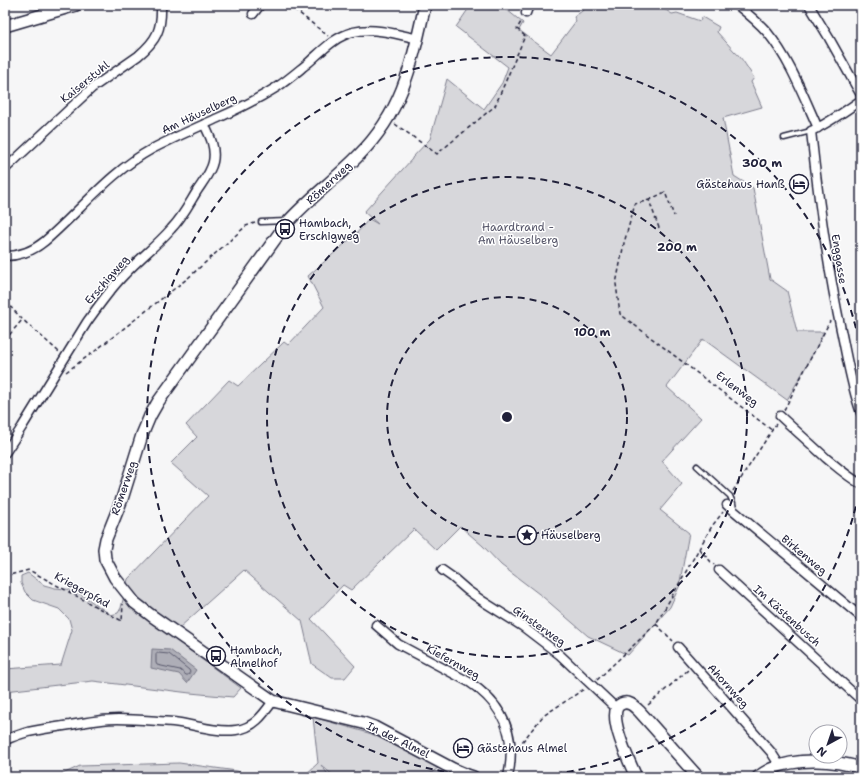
<svg xmlns="http://www.w3.org/2000/svg" width="866" height="782" viewBox="0 0 866 782" font-family="'Shantell Sans',sans-serif">
	<rect width="100%" height="100%" fill="#f6f6f7"/>
	<filter id="ink" filterUnits="userSpaceOnUse"><feTurbulence type="fractalNoise" baseFrequency=".025" numOctaves="2"/><feDisplacementMap in="SourceGraphic" scale="8" xChannelSelector="R" yChannelSelector="G"/><feConvolveMatrix kernelMatrix="1 2 1 2 8 2 1 2 1" color-interpolation-filters="sRGB"/></filter>
	<g filter="url(#ink)">
		<path fill="#d7d7db" stroke="#7c7c8b" d="M471,5H501L523,23L519,30L551,54L576,21L574,17L590,5H660L661,7L672,14L677,13L700,21L702,17L719,27L717,32L735,52C741,56 750,72 754,78L751,82L762,107L723,118L734,176L753,188L770,279L787,291L797,332H824L807,365L787,400L703,339L667,387L701,418L662,461L682,484L660,510L689,533L679,587L670,607L628,655L588,636L543,597L501,565L483,546L460,526L436,550L414,529L351,590L343,585L311,619L355,666L345,678H332L312,664L302,621L244,570L170,636L241,688L233,697L190,693L93,681L5,691V669L61,665L72,630L69,619L59,609L33,600L25,592L21,583V576L28,573L44,585L55,588L75,590L111,615L118,613L121,608L128,579L208,496L171,463L197,437L186,425L229,380L238,386L284,342L288,345L324,307L308,276L356,234L369,219L378,224L364,212L412,159V158L430,139L447,79L484,109L502,83L508,67L456,27Z
			M313,717L372,734L438,768L426,777H335L321,765L330,777H303L318,763Z
			M179,763L237,771L254,777H56L80,766Z"/>
		<path fill="#aeaeb7" stroke="#767685" d="M152,649L170,650L196,670L187,683L179,674L151,668Z"/>
		<g fill="none" stroke-linecap="round" stroke-linejoin="round">
			<path stroke="#5a5a6d" stroke-width="1" d="M158,653L169,654L189,670L190,672L188,675H186L180,670L157,665L156,663V655Z"/>
			<g stroke="#22223b" stroke-width="7">
				<path id="lane" d="M784,138L811,131
					M261,222L286,221
					M697,466L730,496L733,503L734,510"/>
			</g>
			<g stroke="#22223b" stroke-width="11">
				<path id="street" d="M737,5C747,13 758,22 767,32C790,60 803,95 818,128
					M809,5L829,38L861,95
					M526,13L529,5
					M253,14L260,5
					M861,100C845,111 829,123 811,131C818,197 827,264 841,330C847,358 851,385 861,413
					M5,169L92,88L138,56C157,40 162,29 161,5
					M5,256C21,256 33,251 45,241C81,210 110,172 152,149C173,138 196,128 218,118C238,109 258,99 277,87C288,80 298,71 308,63C322,51 334,37 353,32C374,27 397,34 418,39
					M780,416C795,430 811,444 826,458C837,467 848,477 861,484
					M5,453L22,427L87,322C99,305 111,288 125,274C140,258 157,245 171,229C182,218 189,204 197,191C203,182 211,172 213,162C216,148 210,136 204,124
					M727,505L861,617
					M442,570L452,577L467,590L484,602L522,626L560,655L616,708
					M719,570L861,700
					M376,625L398,644L469,682C504,705 517,736 508,777
					M678,647L771,752L780,766
					M5,740C13,737 20,734 28,732C42,729 56,727 70,725C86,722 102,719 118,719C136,719 155,721 173,722C192,724 217,733 236,730C254,728 263,715 273,701"/>
			</g>
			<g stroke="#22223b" stroke-width="14">
				<path id="secondary" d="M425,5C412,63 403,111 359,155C336,179 308,199 286,224L158,402L150,416L142,435L122,499L106,539L104,549L105,559L115,578L135,603L152,616L273,701L363,723L374,727L453,769L467,775L473,777
					M5,26L76,5
					M636,777C631,765 604,711 621,704C629,700 635,707 640,712L698,777
					M758,777C762,774 767,771 771,769C798,757 834,760 861,768"/>
			</g>
			<path stroke="#22223b" stroke-width="1.5" stroke-dasharray="4 3" stroke-linecap="butt" d="M289,5L328,36
				M395,124L437,154L495,106L525,36L517,29L522,20
				M649,200L665,192L674,216
				M659,228L649,200L635,204L624,243L616,284L620,314L773,431
				M5,301L22,319L59,352
				M5,340L22,320
				M66,372L95,351L188,278L246,226L255,223
				M784,410L830,321
				M733,491L776,424
				M699,549L714,565
				M5,575L6,576L29,570L122,621L123,604
				M656,624L673,641
				M597,680L656,624L712,526L723,512
				M648,705L688,670
				M518,747L543,716L584,689"/>
			<use href="#lane" stroke="#fff" stroke-width="4"/>
			<use href="#street" stroke="#fff" stroke-width="8"/>
			<use href="#secondary" stroke="#fff" stroke-width="11"/>
		</g>
	</g>
	<g fill="none" stroke="#22223b" stroke-width="2" stroke-dasharray="7 5">
		<circle cx="507" cy="417" r="120"/>
		<circle cx="507" cy="417" r="240"/>
		<path d="M861 483A360 360 0 0 1 510 777M504 777A360 360 0 1 1 861 351"/>
	</g>
	<defs>
		<g id="hotel-ring" transform="scale(1)"><circle r="9.5" fill="#fff" stroke="#22223b" stroke-width="1.5"/><path d="M-6-4.5h1.5V1H6V5H4.5V3h-9V5H-6ZM-4 0a1.8 1.8 0 1 1 3.6 0ZM.5 0V-2.5h3Q6-2.5 6 0Z" fill="#22223b"/></g>
		<g id="bus-ring" transform="scale(1)"><circle r="9.5" fill="#fff" stroke="#22223b" stroke-width="1.5"/><path d="M-5-6H5V4H4V6H2V4H-2V6H-4V4H-5ZM-3.5-4V0h7V-4ZM-3.5 1.2v1.5H-2V1.2ZM2 1.2v1.5H3.5V1.2Z" fill="#22223b"/></g>
		<g id="sight-ring" transform="scale(1)"><circle r="9.5" fill="#fff" stroke="#22223b" stroke-width="1.5"/><path d="M0-6L1.8-2.2L6-1.7L2.9 1.2L3.7 5.4L0 3.3L-3.7 5.4L-2.9 1.2L-6-1.7L-1.8-2.2Z" fill="#22223b"/></g>
	</defs>
	<g fill-rule="evenodd">
		<use href="#hotel-ring" x="799" y="184"/>
		<use href="#bus-ring" x="285" y="229"/>
		<use href="#sight-ring" x="527" y="535"/>
		<use href="#bus-ring" x="216" y="656"/>
		<use href="#hotel-ring" x="463" y="748"/>
	</g>
	<g text-anchor="middle" dominant-baseline="central" stroke-width="3" stroke-linejoin="round" paint-order="stroke">
		<g font-size="11" fill="#22223b" stroke="#fff">
			<text transform="translate(85 82) rotate(-39)">Kaiserstuhl</text>
			<text transform="translate(199 114) rotate(-25)">Am Häuselberg</text>
			<text transform="translate(329 183) rotate(-43)">Römerweg</text>
			<text transform="translate(839 259) rotate(81)">Enggasse</text>
			<text transform="translate(107 280) rotate(-49)">Erschigweg</text>
			<text transform="translate(737 389) rotate(37)">Erlenweg</text>
			<text transform="translate(124 488) rotate(-71)">Römerweg</text>
			<text transform="translate(804 555) rotate(40)">Birkenweg</text>
			<text transform="translate(82 590) rotate(29)">Kriegerpfad</text>
			<text transform="translate(787 616) rotate(42)">Im Kästenbusch</text>
			<text transform="translate(539 626) rotate(35)">Ginsterweg</text>
			<text transform="translate(453 662) rotate(29)">Kiefernweg</text>
			<text transform="translate(728 686) rotate(48)">Ahornweg</text>
			<text transform="translate(398 740) rotate(26)">In der Almel</text>
		</g>
		<g font-size="11" fill="#22223b" stroke="#fff" text-anchor="start">
			<text x="785" y="184" text-anchor="end">Gästehaus Hanß</text>
			<text x="299" y="223">Hambach,<tspan x="299" dy="13">Erschigweg</tspan></text>
			<text x="541" y="535">Häuselberg</text>
			<text x="230" y="650">Hambach,<tspan x="230" dy="13">Almelhof</tspan></text>
			<text x="477" y="748">Gästehaus Almel</text>
		</g>
		<g font-size="11" fill="#58586b" stroke="#fff">
			<text x="518" y="227">Haardtrand -<tspan x="518" dy="13">Am Häuselberg</tspan></text>
		</g>
	</g>
	<circle cx="507" cy="417" r="6" fill="#22223b" stroke="#fff" stroke-width="2"/>
	<g font-size="12" text-anchor="middle" font-weight="bold" fill="#22223b" stroke="#fff" stroke-width="3" stroke-linejoin="round" paint-order="stroke">
		<text x="762" y="167">300 m</text>
		<text x="677" y="251">200 m</text>
		<text x="592" y="336">100 m</text>
	</g>
	<rect width="866" height="782" fill="none" stroke="#fff" stroke-width="20"/>
	<rect x="10" y="10" width="846" height="762" fill="none" stroke="#22223b" stroke-width="1.5" filter="url(#ink)"/>
	<g transform="translate(828 744) rotate(220)"><circle r="19" fill="#ffffff" stroke="#a7a7b1"/>
	<path d="M0-3L7 15L0 10L-7 15Z" fill="#22223b"/>
	<text y="-6" font-size="11" font-weight="bold" text-anchor="middle" fill="#22223b">N</text>
	</g>
</svg>
